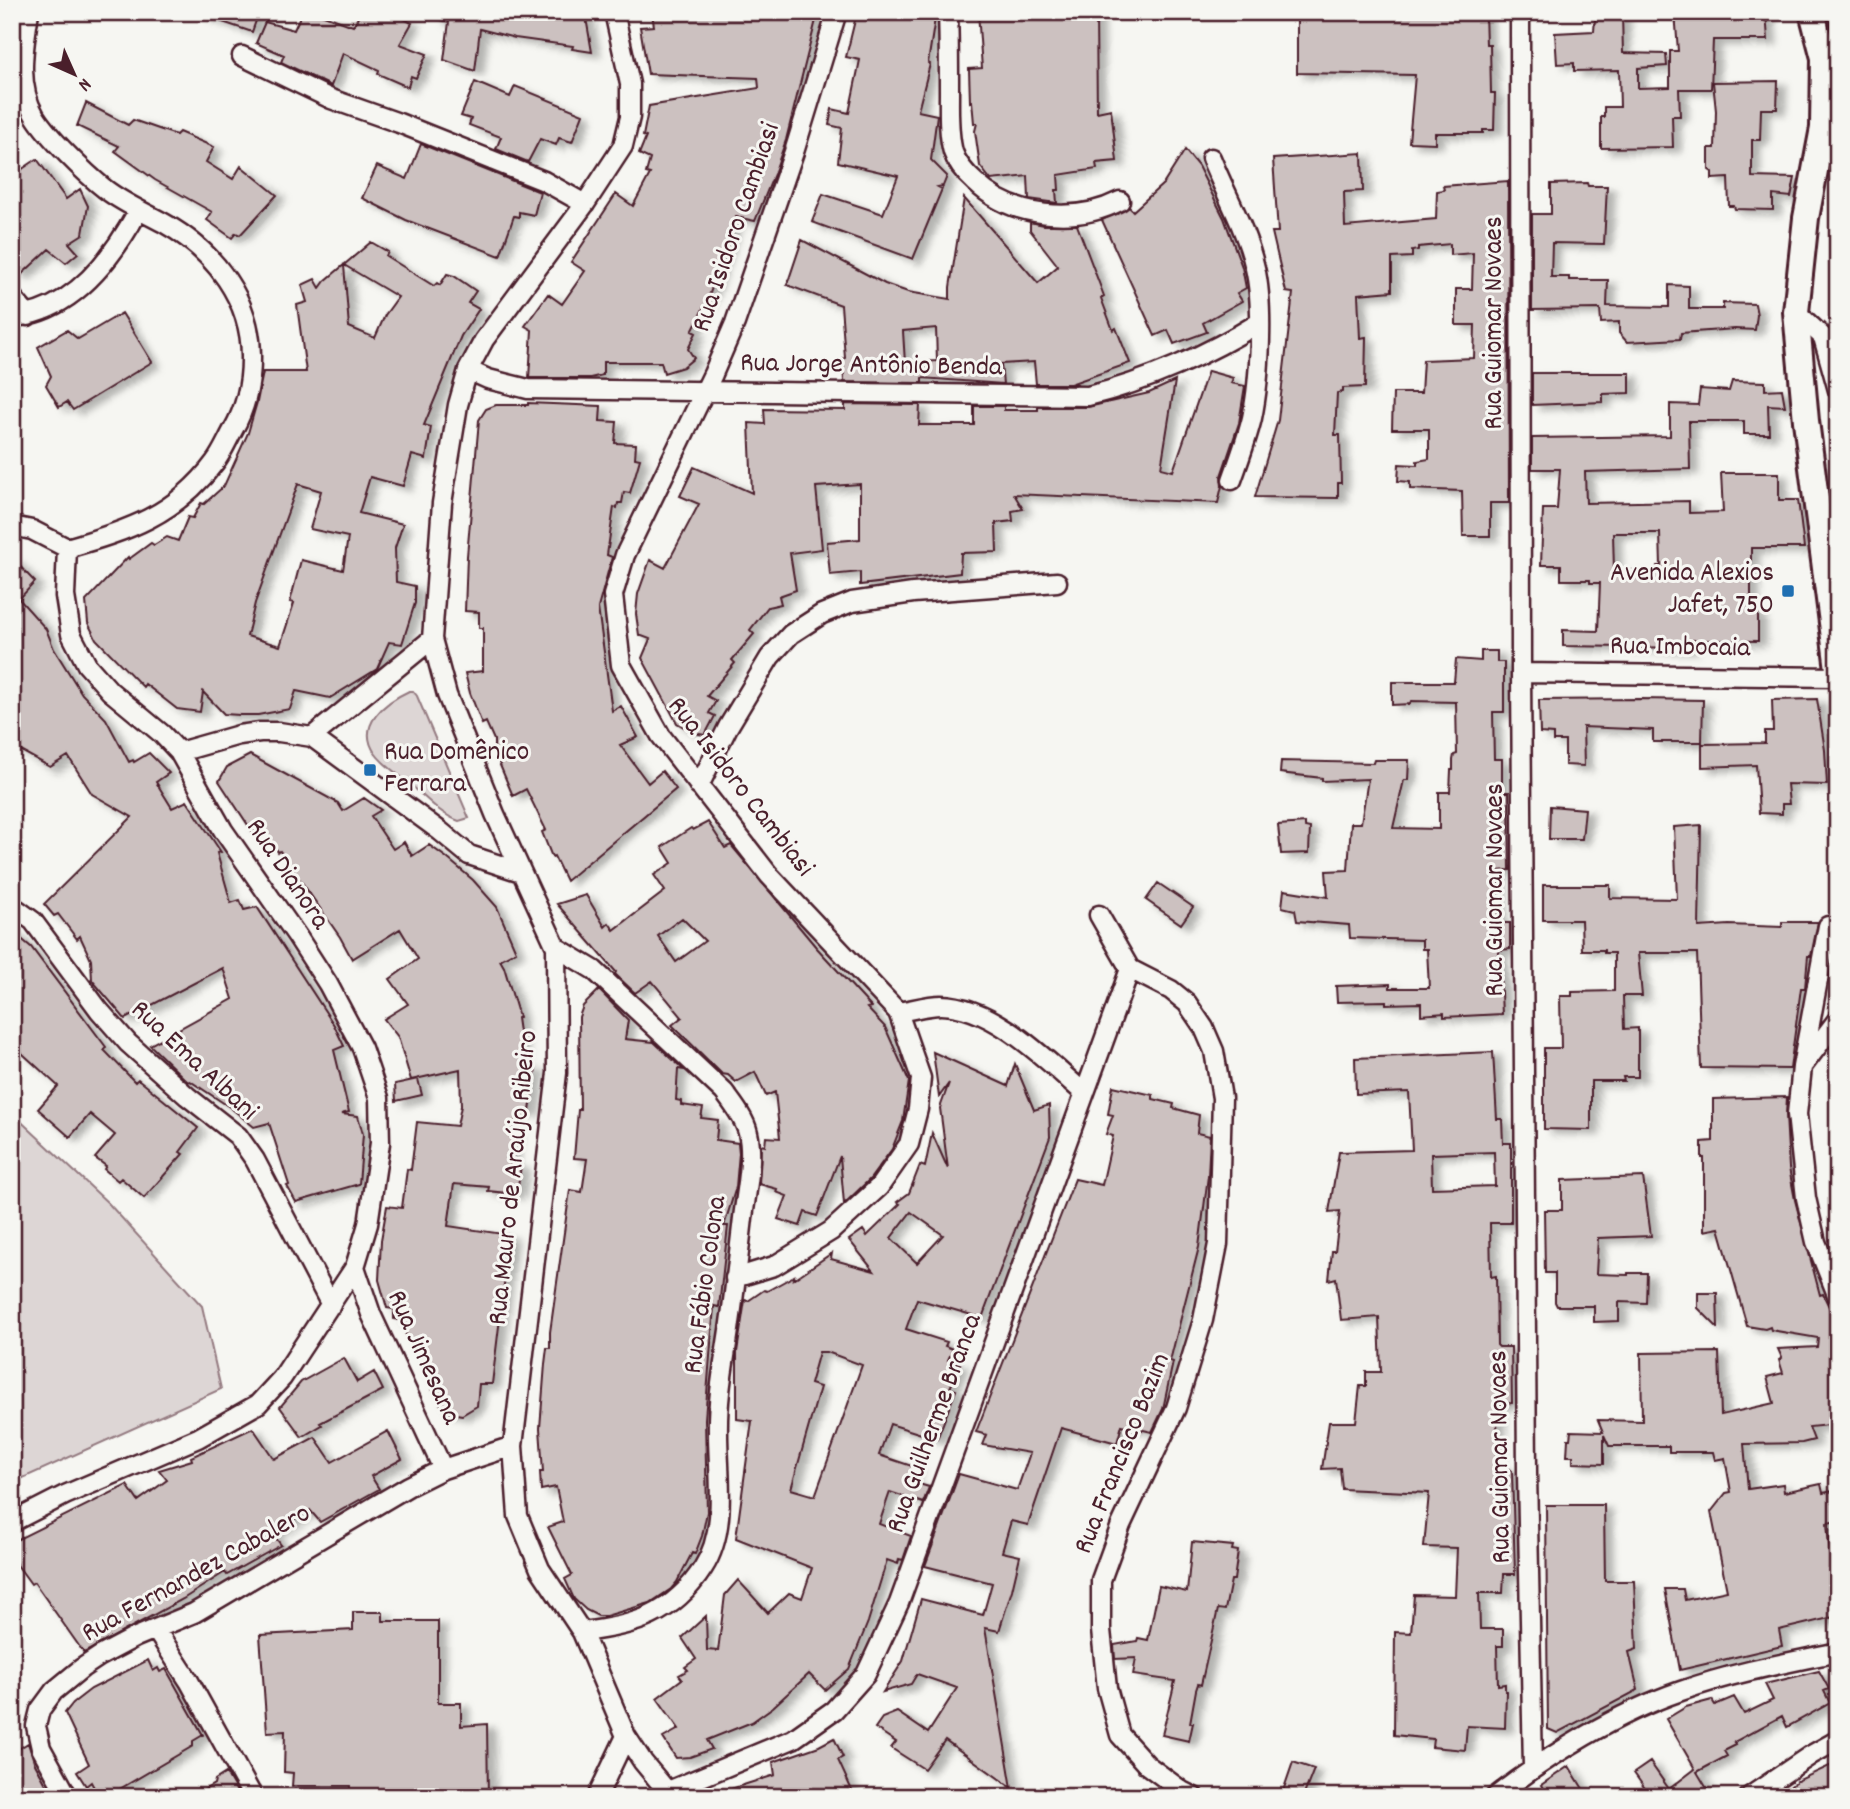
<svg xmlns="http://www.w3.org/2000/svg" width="1850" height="1809" viewBox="0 0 1850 1809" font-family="Dekko,sans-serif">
	<defs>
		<filter id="shadow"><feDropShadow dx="8" dy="4.5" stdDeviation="3.5" flood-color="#0004"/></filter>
	</defs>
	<rect width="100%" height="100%" fill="#f6f6f2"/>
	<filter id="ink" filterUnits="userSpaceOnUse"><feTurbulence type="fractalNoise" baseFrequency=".0143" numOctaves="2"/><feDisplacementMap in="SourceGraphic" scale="14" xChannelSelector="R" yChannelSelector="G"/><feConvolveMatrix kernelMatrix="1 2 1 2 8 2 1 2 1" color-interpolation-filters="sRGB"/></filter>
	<g filter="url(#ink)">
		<path fill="#ddd6d5" stroke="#947a80" stroke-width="2" d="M409,691H413L417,696L469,818L459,821C441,815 426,798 412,786C400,775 384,766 375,753C356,725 385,702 409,691Z
			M12,1113L109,1204L202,1306L221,1389L12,1483Z"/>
		<path fill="#ccc1c0" stroke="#4a1f2b" stroke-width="2" fill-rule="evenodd" filter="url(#shadow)" d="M203,12H259L252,32L202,15Z
			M302,12H316L353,26L361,12H390L412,23L400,44L427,54L416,78L411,76L408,87L378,74L379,70L343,53L331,86L281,62L284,55L256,43L265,22L294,30Z
			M438,12H530L553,18L578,19L579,12H585L592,52L572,49L573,46L515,38L480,29L475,71L444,60L449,22L437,19Z
			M663,12H818L786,140L774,174L755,221L736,217L708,299L692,331L696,333L688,349L694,358L683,367L664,373L661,362H603V375L590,378H529L532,330L525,326L548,294L562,304L585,271L571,262L616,194L633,206L650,174L646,173L650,159L639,154L646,137L643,136L649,106L759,88L758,78L648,74L640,27L654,26L652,14Z
			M870,12H936L928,63L930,64L918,111L937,115L931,160L947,176L943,186L938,187L942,189L913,259L812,222L823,194L883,214L898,176L838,162L842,128L829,125L832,109L849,113L860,60L846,57L856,16L870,18Z
			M978,12H1096L1097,112L1111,109L1117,161L1096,163L1097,169L1058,175L1059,190H1056L1057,203L1029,199L1028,176L991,180L980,166L975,131L977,123H974L972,101L970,102L969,69L982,68Z
			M1297,12H1485L1486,44H1490L1491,93H1495L1494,130H1483V133H1435V143L1409,142L1415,75L1297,73Z
			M1675,12H1766L1768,40H1713L1711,89H1679L1680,116H1672L1673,147L1601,148V117H1604V107H1620L1619,70L1574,71V63L1557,64L1555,33L1594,31L1595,19H1602V14L1622,13L1623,53L1666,54L1667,66L1638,68V88L1670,87V51H1678Z
			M1778,81L1777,109H1761L1760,140H1752V177L1795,178L1791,197L1773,195V210L1735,209L1734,206H1729L1728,178L1712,179V172L1709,170V148H1715L1716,111L1713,82Z
			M475,82L510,97L515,86L583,114L572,142L559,138L556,145L540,139L528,162L496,149L501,137L469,125L471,119L461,116Z
			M86,103L128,125L133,120L176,135L179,132L214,147L206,162L233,179L241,166L277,195L240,235L236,233L232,238L207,220L212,212L155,180L115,151L119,146L77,126Z
			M421,144L540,192L534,215L519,212V217L514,216L500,256L406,220L362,198L377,166L407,179Z
			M1185,150L1198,166L1224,218L1242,267L1246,288L1237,293L1242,301L1203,323L1207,332L1174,344L1168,330L1155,336L1102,220L1129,207L1133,211L1164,183Z
			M1362,153L1363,191L1344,192L1345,227L1436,219L1437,191L1444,190L1443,186L1508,181L1509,503H1490V536H1463L1462,491L1410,489V482L1398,481L1399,464L1417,465V461L1429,459V429H1392L1393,393H1421L1423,360L1474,358L1475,325H1456V289H1472L1473,253L1450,255V244L1418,247V250L1412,251V257L1392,258V291L1358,294L1360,338L1366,337L1365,387L1343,388V392L1337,393L1335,435H1340L1341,483H1338V498L1255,497L1278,420L1293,293L1286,292L1272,232H1278L1273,159Z
			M37,159L66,199L80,189L88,206L83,234L69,243L78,253L66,263L49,249L21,275L12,266V176Z
			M1587,183L1588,186H1607L1604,244L1552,243L1551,277H1569V280H1608L1607,306L1669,307V285L1689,286V309H1723V303L1755,304L1757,315L1755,330L1735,329L1681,333L1680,339L1627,342L1619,333V322L1601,323L1600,309L1532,310V214H1551V184Z
			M964,198L1038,283L1058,266L1030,230V222L1044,225H1077L1104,296L1101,298L1113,330L1116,328L1130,363L1073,383L1078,384H1036L1034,362L1001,364L1003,384L922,378V383L844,382L843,359L845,358L841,305L787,285L802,240L885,284L908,292L950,299V287ZM936,328L937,361L905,363L903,331Z
			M371,242L388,252L386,256L434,286L437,283L440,285L447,274L454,276L476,291L468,303L479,309L461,336L424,425L431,427L426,459L412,455L403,486L370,477L359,513L403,524L395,548L396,582L415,586V603L402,644L389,642L377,669L330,698L296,691L290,709L258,715H240L224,714L203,692L200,712L177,709L145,684L143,687L96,639L88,623L86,601L128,557L129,559L151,543L154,545L167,537L178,541L188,517L193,518L201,503L204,504L224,486L248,433L257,402L263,372H306L297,305L307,302L302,285L315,279L320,288L325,281ZM344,265L398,297L385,315L375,338L349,327ZM298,484L321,491L310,529L348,537L343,570L301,560L290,602L294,603L280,646L247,636L255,603Z
			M122,313L152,362L73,410L67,402L59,407L46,385L51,376L38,347L67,330L78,339Z
			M1208,371L1233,378L1231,383L1245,386L1239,423L1221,476L1222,486L1218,503L1014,494L1023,509L1012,511L1013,521L996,523L997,552L961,553L960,573L860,585V572L830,575L827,542L860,539V484L816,487L822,549L790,553L796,590L779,596L781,604L768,607L750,630L754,634L732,660L735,663L707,696L716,701L709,713L715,716L705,735L694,733L677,723L642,658L650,639L639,635L636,614L638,594L650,560L665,568L699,504L680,496L694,467L752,493L749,423L765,424L764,409L845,410V404L920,405L919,425H974V406H1004V410H1038V407H1088L1149,393L1175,381L1161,468L1173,471Z
			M1532,373H1630V393L1603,394V402L1532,405Z
			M1732,381L1765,382V390L1782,389L1785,406L1768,405L1769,434H1744V421H1689L1690,469L1585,472L1586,503L1689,501V513L1723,512L1721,473H1779V500H1798L1804,548H1751V612H1758V641L1690,640V648L1563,646V630L1598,631L1600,583H1590V580H1561V565H1541L1543,509H1557L1560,469H1532V438L1670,436V404L1698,405L1700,389L1729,391ZM1613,533H1660L1661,566H1657L1656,570H1614Z
			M528,403L601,406L600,421L617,422L615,443L636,444L635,458L640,459L630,493L624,492L622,503H618L617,508L614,507L607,555L612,557L598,608L612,711L621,706L638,737L620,745L648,783L662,771L676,789L566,881L554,856L552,857L542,832L546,830L526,789L513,796L494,751V740L486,722L482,724L470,693L465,673L483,671V628H479V612L465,611L467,556L479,420L486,409L496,405H528Z
			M12,558L35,582L19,599L46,629L54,649L82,694L106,719L129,762L133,760L134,762L149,753L169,773L156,782L172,808L187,801L221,852L217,853L231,903L240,900L244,910L257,907L334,1025L344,1046L334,1050L349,1112L341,1114L358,1116L363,1134L359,1184L296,1202L287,1186L289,1185L269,1123L254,1127L231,1108L190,1081L188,1082L150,1045L233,999L223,968L125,1019L92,980L91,960L80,936L77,939L58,914L54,916L44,904L132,817L92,794L68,756L50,767L12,746V721L19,717L12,708Z
			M1481,651H1497V662H1504V712H1493L1494,759H1502V792H1509L1510,870L1498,871V923H1510V949L1499,950L1502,1014L1444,1017V1013L1421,1015V1003L1386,1004V1001L1337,1002L1336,986L1390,984V988H1429L1427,949H1422V940L1350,938L1349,925L1297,921L1295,910L1282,907L1284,890L1328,897L1326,871L1348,870L1351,823H1361L1368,779L1322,781V778L1280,773L1281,761L1373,763L1374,760H1409L1408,780H1404L1393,828L1439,829V792H1450L1451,770H1453V760L1454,755L1457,754L1456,702L1411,701L1410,704L1392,705V682H1454L1456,659L1481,661Z
			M1640,699L1703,700L1702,742H1653V730L1583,727L1584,766L1565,765V741H1553V734L1540,733L1539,700Z
			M1817,699L1825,750L1827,785L1787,784L1789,804H1782V814L1759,813L1756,765L1702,767V744L1765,743V731H1773L1772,700Z
			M250,755L338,803L343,811L364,798L381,810L371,816L393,849L404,842L412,856L429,845L447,858L473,880L497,907L516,951L500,960L504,967L519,1017L517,1018L524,1067H536L530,1111H518L515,1126L510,1165H521L517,1194L488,1191L489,1187L454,1184L448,1226L510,1235L492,1384H479L477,1406L462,1415L445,1412L421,1370L422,1368L399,1320L394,1319V1309L387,1308L379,1280L381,1240L387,1206L402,1208L407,1169L411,1170L417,1122L457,1126L461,1106L460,1069L411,1080L398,1037L384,1019L408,1004L390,979L418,959L400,929L352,959L340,937L280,851L278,852L261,825L252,831L219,781L227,767Z
			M1550,806L1585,809L1582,839H1549Z
			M708,822L725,848L731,845L816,947L871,1007L867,1008L885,1027L909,1081L903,1121L892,1149L870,1179L844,1204L840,1156L817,1216L805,1212L800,1226L778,1219L787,1196L776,1192L777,1189L759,1184L761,1145L765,1146L766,1137L780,1138L775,1092L766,1096L755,1072L736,1082L728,1075L722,1074L672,1025L682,1017L652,981L635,993L615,974L616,972L557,904L586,895L605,927L609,923L614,930L665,891L654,875L672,863L662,847L691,828L693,830ZM682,918L705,941L676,962L658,936Z
			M1305,823V827L1310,828L1309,853L1281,854L1278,825Z
			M1701,825L1699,927L1729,925L1782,927V922H1818L1811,956H1808L1805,988H1801L1790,1069L1701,1068L1697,953H1638L1642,996H1623L1624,1029L1638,1028V1077H1623L1624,1081H1591V1130L1544,1129V1048H1561L1560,996H1572V992L1614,991V953H1604V950H1582L1581,920H1543V885H1610V898L1677,899L1674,827Z
			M1158,883L1193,907L1181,924L1146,900Z
			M12,931L31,947L106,1047L104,1050L135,1082L138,1079L198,1128L180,1152L183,1154L144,1198L121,1178L118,1181L104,1169L106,1166L95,1158L115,1135L90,1114L70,1137L38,1109L58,1086L12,1044Z
			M599,990L628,1020L625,1039L654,1042L684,1070L678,1069L676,1100L681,1101V1105L703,1108L701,1118L718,1120L716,1140L738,1143L739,1153L736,1187L724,1226H728L719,1307L714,1306L705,1419L707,1512L702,1536L695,1554L692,1553L677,1582L671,1589L650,1603L606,1616H598L586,1610L574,1599L565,1579L572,1575L548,1527L563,1522L556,1487L541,1490L540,1472H543L540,1428L545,1364L547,1348H550V1332L570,1190L582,1192L587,1159L574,1158L578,1110H580L579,1017L583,1006Z
			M933,1052L1008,1086L1015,1064L1034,1110L1049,1105L1050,1137L982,1318L917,1299L906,1329L947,1342L945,1346L953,1349L948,1360L960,1364L950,1388L956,1390L937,1439L890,1424L879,1455L915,1467L909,1481L929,1487L923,1503L890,1492L879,1524L911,1536L903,1560L899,1559L898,1564L887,1560L868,1622L849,1669L825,1690L809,1674L773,1707L752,1722L707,1740L712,1749L690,1757L676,1758L663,1738L679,1729L657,1698L682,1679L679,1675L688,1670L685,1667L696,1659L682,1638L706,1616L707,1650L718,1651L725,1595L738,1580L768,1613L789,1593L802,1598L812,1568L736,1538L752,1421L737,1419V1352L745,1300L748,1301L764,1290L767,1291L794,1276L793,1279L797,1277L832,1253L831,1259L874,1271L849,1240L863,1230L867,1236L900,1204L897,1202L909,1193L920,1165L925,1167L932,1133L948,1169L940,1108L949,1083L939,1097ZM911,1212L943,1235L917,1263L891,1238ZM819,1352H827L862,1365L815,1496L791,1489L820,1387L810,1384Z
			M1493,1052L1497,1119H1502L1503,1143H1511V1223H1490L1491,1277L1496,1276L1497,1345L1499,1347H1511L1512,1403L1498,1404L1496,1462L1497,1467H1505L1512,1471L1515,1574H1504L1503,1593H1479L1480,1629H1503V1646H1497L1498,1685L1505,1684V1691H1506L1505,1728L1467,1726L1465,1750L1432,1747L1433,1739L1394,1735L1395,1632L1411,1633L1414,1595L1455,1596L1457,1548L1424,1547L1429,1493L1342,1489L1340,1468L1322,1469L1329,1422H1356L1360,1386H1366V1372H1381L1379,1317L1341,1320L1336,1278L1329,1280L1332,1251H1335L1340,1211L1329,1212L1339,1152L1412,1150L1409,1092L1356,1094L1355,1058ZM1494,1152L1495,1186L1432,1188L1431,1154Z
			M418,1079L422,1095L396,1101L395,1084Z
			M1113,1086L1153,1095V1099L1174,1104L1173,1108L1199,1115L1197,1133L1210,1136L1208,1176L1199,1247L1170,1361L1173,1362L1163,1409L1152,1432L1122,1425L1117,1443L1061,1428L1028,1525L1011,1521L1002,1552L1020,1556L1012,1590L999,1631L985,1628L1012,1788L945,1740L924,1769L891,1748L896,1742L875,1728L882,1718L897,1712L928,1733L957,1688L917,1674L911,1684L883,1692L903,1661L921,1599L983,1615L992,1583L925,1566L959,1474L1017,1490L1030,1453L983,1445L987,1435L976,1432L1075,1179L1102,1185L1113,1136L1106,1134L1113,1115L1108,1114Z
			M1787,1097L1786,1115L1789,1168L1795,1200L1820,1295L1823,1294L1838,1326V1424L1809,1427L1814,1440L1802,1443L1744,1444L1748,1489L1783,1484L1784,1492L1821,1484L1823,1493L1838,1490V1521L1827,1523L1831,1566H1838V1616L1779,1630L1782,1646L1680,1670L1665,1589H1683L1685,1600L1727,1591L1711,1512L1726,1493L1731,1492L1725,1458L1715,1460L1713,1452H1669V1446H1609L1604,1435V1464L1573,1463V1456H1567L1568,1439H1570L1571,1431L1603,1432L1598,1420L1642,1421L1641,1353L1719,1352L1721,1415L1774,1403L1767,1377L1783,1373L1779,1360L1782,1358L1778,1349L1817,1347L1818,1338L1771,1330L1770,1327L1765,1329L1747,1326L1719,1228L1704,1231V1158H1702V1142L1713,1141V1099Z
			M1643,1177L1651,1236L1598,1238L1596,1274L1628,1275V1273H1647L1646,1303L1619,1302V1321L1594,1322V1306H1557L1555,1302V1273H1545L1544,1210H1562V1180Z
			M1698,1293H1717L1718,1328L1698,1308Z
			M344,1358L357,1382L374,1372L383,1390L320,1423L322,1425L302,1437L280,1407L301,1382Z
			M253,1428L274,1459L315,1437L332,1462L388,1431L402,1459L371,1476L379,1489L320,1522L310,1510L272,1533L281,1545L227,1575L225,1572L183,1599L84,1653L34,1582L31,1584L12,1558V1542L127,1485L138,1501L167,1480L159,1470L192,1460L191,1457Z
			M1546,1505H1604L1605,1581H1634L1637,1649L1629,1652L1638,1690L1557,1733L1548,1729Z
			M1192,1542L1233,1546L1232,1550L1238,1551L1234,1580H1231L1225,1610L1218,1609L1201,1685L1198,1684L1196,1690L1190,1723H1193L1189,1741L1162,1735L1175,1681L1133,1675L1136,1658L1115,1659L1114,1645L1137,1641L1138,1638L1148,1640L1159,1586L1187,1592Z
			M353,1612H383V1621H438V1703H461V1726L487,1724L488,1797H350V1786H292L293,1773L284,1772L285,1731L267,1732L260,1635L353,1630Z
			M148,1660L153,1671L158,1668L160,1672L166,1669L203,1735L193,1741V1746L106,1797H99L91,1782L86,1786L77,1772L89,1764L65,1713L73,1703L91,1689Z
			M1819,1671L1829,1689L1824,1691L1830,1703L1787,1727L1782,1716L1734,1742L1736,1745L1724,1751L1727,1756L1697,1772L1712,1797H1651L1634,1773L1650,1762L1669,1789L1695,1769L1666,1719L1686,1707L1712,1700L1715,1705L1734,1697L1744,1714L1773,1700L1765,1684Z
			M834,1738L843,1757L838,1760L855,1797H718V1793L775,1775L773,1762L819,1746Z
			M28,1743L35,1764L53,1797H12V1753Z
			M1293,1762L1314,1769L1303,1797H1281Z
			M1838,1762V1797H1777L1797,1781Z
			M1569,1766L1588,1797H1549L1541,1785Z
			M226,1773L240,1797H192L214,1784L215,1780Z"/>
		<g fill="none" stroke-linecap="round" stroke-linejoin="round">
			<g stroke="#4a1f2b" stroke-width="23">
				<path id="minor" d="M614,12L630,84V117L623,146L585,204L484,340L468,370L458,405L442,503L432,639L447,695L495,814L556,947L557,1073L513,1446L518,1516L540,1569L582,1632L626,1736L643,1762L672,1797
					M837,12L795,149L735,323L713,374L625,555L613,595L621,665L661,736L769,875L898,1012C912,1010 927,1005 941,1005C994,1006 1045,1059 1083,1092
					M948,12C949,39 949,66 949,93C949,112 948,133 953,152C957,164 966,174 975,182C1012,218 1075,224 1120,201
					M1520,12L1521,673L1527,1473L1533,1768
					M242,56L331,99L399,123L544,181L585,204
					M1211,158C1225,193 1247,231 1255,268C1264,306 1260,380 1252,418C1247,439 1239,460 1232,480
					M12,297L28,316
					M1796,312L1823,337L1838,390
					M12,317C72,313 112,259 138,211
					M468,370L488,379L528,389L1088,396C1146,382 1209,354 1260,322
					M12,526L32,530L67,548C127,531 176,515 215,462C222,453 227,441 233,430C245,409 251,383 251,359C252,300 214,251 164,223C144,212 123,203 105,189C85,173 48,137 35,116C16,85 24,46 29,12
					M1521,673L1838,677
					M312,737L432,639
					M179,752L239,735L260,732H279L312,737L440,831L469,855L521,872
					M699,786L728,727L770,657L791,634L822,614L852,602L913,593L1057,582
					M12,908L18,910L33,921L99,1010L128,1043L187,1096L238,1136L255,1160L331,1305
					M1099,915L1130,969
					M1828,926L1802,1067L1797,1114L1806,1198L1816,1242L1838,1297
					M556,947L594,970L724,1092C733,1104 745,1119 748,1133C754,1158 746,1193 743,1218C739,1253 735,1288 730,1323C725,1360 717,1396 718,1433C718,1477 728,1530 703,1568C673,1615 634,1626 582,1632
					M1130,969L1171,990L1187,1003L1204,1028L1214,1051L1222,1098L1218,1244L1203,1320L1176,1408L1121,1525L1101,1580V1630L1107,1688L1120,1735L1147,1765L1182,1791L1194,1797
					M1804,1064L1838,1019
					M355,1267L371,1314L443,1469
					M735,1278L774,1266L831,1231L879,1187L909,1144L918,1109L921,1078L898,1012
					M12,1522L65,1495L198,1438L258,1404L282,1378L355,1267L368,1224L380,1143L379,1098L362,1048L328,984L297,936L223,830L179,752L162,734L110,691L87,665L71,634L65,596L67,548
					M156,1630L189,1681L253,1797
					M668,1791L793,1739L834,1710L866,1674L899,1603L1130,969
					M68,1797L41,1748L36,1726L40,1710L54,1691L82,1668L100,1656L136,1637L194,1613L409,1486L443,1469L513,1446
					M597,1797L626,1736
					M1495,1797C1549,1755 1617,1713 1681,1691C1732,1673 1785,1663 1838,1652
					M1749,1797L1811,1755L1838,1740"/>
			</g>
			<g stroke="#4a1f2b" stroke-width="30">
				<path id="secondary" d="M1812,12L1824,58L1823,128L1806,218L1796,312L1806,421L1838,669"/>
			</g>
			<use href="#minor" stroke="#f6f6f2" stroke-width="18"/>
			<use href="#secondary" stroke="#f6f6f2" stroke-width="24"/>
		</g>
	</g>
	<g fill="#1f6fb2" stroke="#f6f6f2" stroke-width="2.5">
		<rect x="1781" y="584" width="14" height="14" rx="3.5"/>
		<rect x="363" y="763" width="14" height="14" rx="3.5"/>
	</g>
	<g text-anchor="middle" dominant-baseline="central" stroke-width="6" stroke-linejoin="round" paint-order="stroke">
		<g font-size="28" fill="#4a1f2b" stroke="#f6f6f2">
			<text transform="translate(738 228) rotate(-71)">Rua Isidoro Cambiasi</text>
			<text transform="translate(1496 323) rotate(-90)">Rua Guiomar Novaes</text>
			<text transform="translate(871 367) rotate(1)">Rua Jorge Antônio Benda</text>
			<text transform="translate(1680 649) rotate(1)">Rua Imbocaia</text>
			<text transform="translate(739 788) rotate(52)">Rua Isidoro Cambiasi</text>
			<text transform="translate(286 875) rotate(56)">Rua Dianora</text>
			<text transform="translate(1497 890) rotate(-90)">Rua Guiomar Novaes</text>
			<text transform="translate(193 1062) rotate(43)">Rua Ema Albani</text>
			<text transform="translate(515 1178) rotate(-84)">Rua Mauro de Araújo Ribeiro</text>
			<text transform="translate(707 1285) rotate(-82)">Rua Fábio Colona</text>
			<text transform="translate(422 1358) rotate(66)">Rua Jimesana</text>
			<text transform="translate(936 1424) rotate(-70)">Rua Guilherme Branca</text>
			<text transform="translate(1124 1454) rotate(-68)">Rua Francisco Bazim</text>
			<text transform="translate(1502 1457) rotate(-91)">Rua Guiomar Novaes</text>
			<text transform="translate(197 1575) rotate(-29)">Rua Fernandez Cabalero</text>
		</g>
		<g font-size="28" fill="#4a1f2b" stroke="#f6f6f2" text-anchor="end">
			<text x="1774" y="575">Avenida Alexios<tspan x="1774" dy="32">Jafet, 750</tspan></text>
			<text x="384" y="754" text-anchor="start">Rua Domênico<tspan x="384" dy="32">Ferrara</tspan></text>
		</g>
	</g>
	<rect width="1850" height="1809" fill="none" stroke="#f6f6f2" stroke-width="42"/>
	<rect x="21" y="21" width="1808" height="1767" fill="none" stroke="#4a1f2b" stroke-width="2.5" filter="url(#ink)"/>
	<g transform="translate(74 74) rotate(135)" stroke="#f6f6f2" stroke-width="5" paint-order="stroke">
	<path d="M0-5L12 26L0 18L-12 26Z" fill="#4a1f2b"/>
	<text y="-10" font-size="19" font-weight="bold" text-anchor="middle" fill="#4a1f2b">N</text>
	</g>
</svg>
